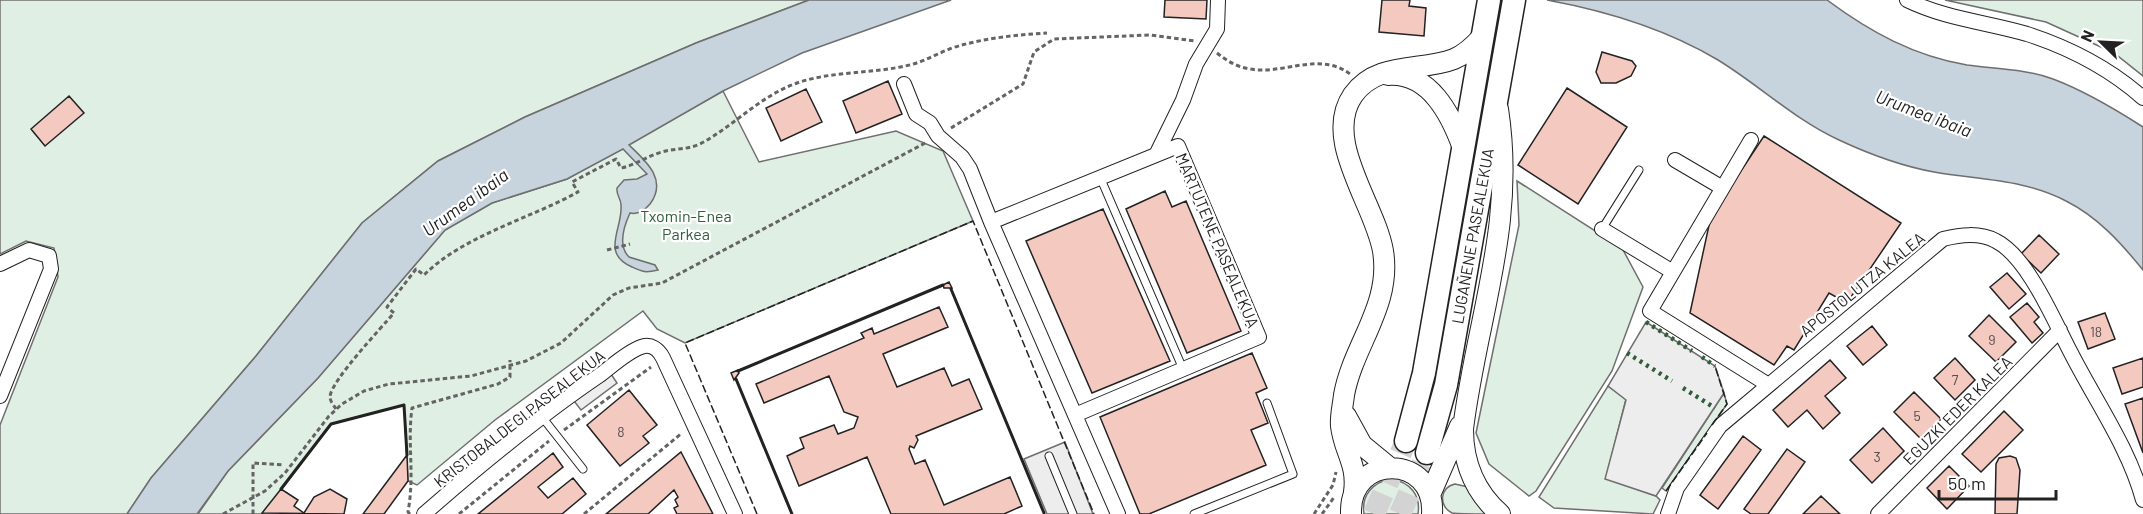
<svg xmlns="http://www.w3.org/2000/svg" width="2143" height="514" viewBox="0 0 2143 514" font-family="Barlow,sans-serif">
	<rect width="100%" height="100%" fill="#fff"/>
	<path fill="#e0efe3" stroke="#6f6f6f" stroke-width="1.5" d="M0,0H809L696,43L525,117L438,161L362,223L256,356L151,478L127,514H0V425L58,277L54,248L26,241L0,254Z
		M1945,0H2143V76L2114,53L2046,22Z
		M723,91L759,162L896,131L943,151L973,221L685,343L657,329L643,311L495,420L417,485L408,481L404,405L331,424L263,514H198L228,471L318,378L445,230L492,203L567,179Z
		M1517,181L1622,248L1643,287L1612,371L1536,491L1529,496L1489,464L1476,433L1519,225Z
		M1608,386L1626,399L1606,478L1656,496L1660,500L1653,514L1554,508L1539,497Z
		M1724,393L1727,404L1666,491L1662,488Z
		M1391,479C1410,482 1421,495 1418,514H1364C1361,495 1373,482 1391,479Z
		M1455,484L1468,487L1487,514C1477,514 1461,514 1452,513C1438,506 1440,487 1455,484Z"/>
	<path fill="#ededed" stroke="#6f6f6f" stroke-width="1.5" d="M1646,322L1715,366L1724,393L1656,496L1605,479L1626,400L1608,386Z
		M611,374L617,383L581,410L574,401Z
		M1065,442L1093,514H1047L1024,459Z"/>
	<path fill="#c7d3dd" stroke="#6f6f6f" stroke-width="1.5" d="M809,0H951L802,53L723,91L629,145C646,161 668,180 650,204C644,211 638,215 630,213C624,226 617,245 629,257L655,265L658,270C645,273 643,272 632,267C600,253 623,229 621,205C621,198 616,196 617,188L624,180L637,179L647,174L623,149L567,179L492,203L445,230L318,378L228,471L197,514H127L151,478L256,356L362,223L438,161L525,117L696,43Z
		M1547,0H1827C1870,32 1914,56 1967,65C1997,69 2026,69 2053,79C2085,91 2115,109 2143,127V270C2121,243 2098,217 2066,201C2025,179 1978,180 1934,172C1901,166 1869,154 1839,140C1795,120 1759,85 1718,60C1666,29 1607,11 1547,0Z"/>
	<path fill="#f3c9c0" stroke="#222" stroke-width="1.5" d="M1165,0H1207L1206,19L1164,17Z
		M1382,0H1410L1409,6L1426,8L1424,36L1379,32Z
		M1602,52L1632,61L1636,66L1631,76L1616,83H1601L1596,72Z
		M888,81L902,114L856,133L843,101Z
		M1567,88L1627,127L1578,204L1518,165Z
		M806,89L822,122L781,141L766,108Z
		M69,96L84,113L45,146L31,129Z
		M1764,136L1901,223L1847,303L1829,293L1794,350L1787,346L1774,365L1690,313L1711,216Z
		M1165,191L1172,207L1186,201L1241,331L1187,353L1126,209Z
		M1103,209L1170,361L1092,393L1026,241Z
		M2039,235L2059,254L2041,273L2021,254Z
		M2007,273L2026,294L2009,309L1990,287Z
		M949,282L952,288H944L943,285Z
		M2027,303L2039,317L2034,322L2043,333L2032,343L2010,317Z
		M939,307L948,327L883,354L897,387L944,368L952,386L969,379L982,409L916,436L918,440L914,448L910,446L909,449L915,464L925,460L944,505L1010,477L1022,506L1004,514H891L867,457L799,486L787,456L804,448L800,438L834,425L838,434L854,428L858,417L844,412L829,376L764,403L756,384L864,338L861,333L872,328L874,334Z
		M2105,313L2115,339L2088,349L2078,322Z
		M1989,315L2016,342L1996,362L1969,336Z
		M1872,326L1887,345L1863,365L1847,346Z
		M1252,353L1267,388L1256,393L1268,423L1251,430L1266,465L1149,514H1140L1100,417Z
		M1955,358L1975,380L1955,400L1934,378Z
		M2143,358V387L2122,394L2113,368Z
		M1830,360L1846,378L1825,396L1840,413L1823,429L1807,410L1788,427L1773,410Z
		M738,370L739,373L734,380L731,373Z
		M629,390L657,425L643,436L649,443L620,466L587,425Z
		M1914,392L1941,419L1921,439L1894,412Z
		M2143,398V453L2125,404Z
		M2004,411L2023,430L1981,472L1962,454Z
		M1883,428L1904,451L1872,483L1850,460Z
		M1743,436L1761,450L1718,509L1700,495Z
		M1787,449L1805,462L1768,514H1751L1744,509Z
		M681,452L713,514H677L674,508L678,506L675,500L678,497L674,490L648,514H606Z
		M553,453L563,467L538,487L548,498L573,478L586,494L562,514H478Z
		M407,455L408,481L384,514H363Z
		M2010,456L2016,458L2020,470L2017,514H1995L1996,464L1999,458Z
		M1949,466L1969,486L1947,509L1927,488Z
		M281,489L298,500L294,506L304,513L314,497L330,489L347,499L344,514L262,513Z
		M1821,496L1840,514H1803Z"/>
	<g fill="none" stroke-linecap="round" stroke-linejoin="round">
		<path stroke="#d3d3d3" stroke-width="22" stroke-dasharray="22 11" stroke-linecap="butt" d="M1374,514L1406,441
			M1400,514L1427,453"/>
		<g stroke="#222" stroke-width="9">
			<path id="service" d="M1100,177L1183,369
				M1602,229L1639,170
				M542,417L583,469
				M1049,456L1073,514
				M1194,514L1293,474L1267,403"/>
		</g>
		<g stroke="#222" stroke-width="16">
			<path id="minor" d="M1907,0C1946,19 1986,22 2027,34C2070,48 2109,68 2143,98
				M904,84L916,114L930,123L938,136L962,157L970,169L991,222
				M1751,140L1650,311L1767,384
				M1156,155L1183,100L1196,64L1217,29L1218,0
				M1675,160L1721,187
				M1602,229L1673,272
				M0,264L29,250L49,256L51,269L0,396
				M1075,415L1259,337L1178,146L991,222L1118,514
				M424,514C480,465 538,417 600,375C612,366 627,352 641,347C651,343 659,350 663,358L735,514
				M1668,514L1677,488L1720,426L1943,239C1960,235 1979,232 1996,241C2028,257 2055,323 2071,353C2096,402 2129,448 2143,500
				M1878,514L2060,330"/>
		</g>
		<g stroke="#222" stroke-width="22">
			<path id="secondary" d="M1388,75C1430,72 1451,115 1463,148
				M1498,109C1516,226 1477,316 1463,429C1463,462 1474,491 1500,514
				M1346,416L1362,445L1390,468
				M1354,492C1358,464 1344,452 1341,426C1340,416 1343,405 1344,395C1353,345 1392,305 1383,251C1375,204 1322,140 1353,95C1377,61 1421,72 1454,59C1466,54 1474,46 1482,37
				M1430,495L1460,426
				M1351,514C1349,452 1436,454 1432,514"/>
		</g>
		<g stroke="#222" stroke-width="25">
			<path id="primary" d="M1406,441L1424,373L1489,0
				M1427,453L1446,385L1514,0"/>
		</g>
		<path stroke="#646464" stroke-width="3" stroke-dasharray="4.5 3" stroke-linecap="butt" d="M1217,53C1227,61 1237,67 1250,69C1284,75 1319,51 1350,74
			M951,128L1023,84L1034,52L1054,39L1150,35L1195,41
			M607,250L630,244
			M336,409C334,406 330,401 330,397C330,382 382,327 394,313L387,307L416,269L424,275C463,236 529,219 578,192L572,182L616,159L621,168C636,165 647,156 662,152C675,148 687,150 700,144C734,126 760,96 797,83C832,71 869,74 905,66C922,63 936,54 952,48C983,38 1016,35 1047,33
			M564,430L651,367
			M223,514L265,491L285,473L329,416L342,404L364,391L389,384L471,376L526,361L561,343L613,295L629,288L662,283L927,142
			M253,514V463L284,465
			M410,514L408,512C415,473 407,445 412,408L498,384L510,377V360
			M459,514L549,441
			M584,514L682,433
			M1314,514L1333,485L1336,472
			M1322,514L1335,496"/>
		<use href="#service" stroke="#fff" stroke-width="7"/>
		<use href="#minor" stroke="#fff" stroke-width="14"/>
		<use href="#secondary" stroke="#fff" stroke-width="20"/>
		<use href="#primary" stroke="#fff" stroke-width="22"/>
		<path stroke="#2f5e38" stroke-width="4.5" stroke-dasharray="3 4.5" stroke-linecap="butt" d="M1646,322L1692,351
			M1627,353L1672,381
			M1702,357L1715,366
			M1683,388L1715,408"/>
		<path stroke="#222" stroke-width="1.5" stroke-dasharray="8 3" stroke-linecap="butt" d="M1712,425L1727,404L1715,366
			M1666,491L1707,433
			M757,514L685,343L973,221L1094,514"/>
		<path stroke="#222" stroke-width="3" d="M951,289L1044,513
			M738,371L943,285
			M736,379L792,514
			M281,489L331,424L404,405L407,455"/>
	</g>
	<g text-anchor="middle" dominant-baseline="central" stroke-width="4.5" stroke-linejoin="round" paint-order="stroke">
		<g font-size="14" fill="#564c4a">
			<text x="2096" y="331">18</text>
			<text x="1992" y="339">9</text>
			<text x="1955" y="379">7</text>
			<text x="1917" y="415">5</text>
			<text x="621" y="431">8</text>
			<text x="1877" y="456">3</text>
		</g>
		<g font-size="16" fill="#2f5e38" stroke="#fff">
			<text x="686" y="215">Txomin-Enea<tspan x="686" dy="18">Parkea</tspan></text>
		</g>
		<g font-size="16" fill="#222" stroke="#fff">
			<text transform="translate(1472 236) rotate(-80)">LUGAÑENE PASEALEKUA</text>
			<text transform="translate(1218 240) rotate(67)">MARTUTENE PASEALEKUA</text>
			<text transform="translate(1862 284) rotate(-39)">APOSTOLUTZA KALEA</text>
			<text transform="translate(1957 410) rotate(-45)">EGUZKI EDER KALEA</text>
			<text transform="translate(519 418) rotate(-38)">KRISTOBALDEGI PASEALEKUA</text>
		</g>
		<g font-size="18" font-style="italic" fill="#222" stroke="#fff">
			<text transform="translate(1924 113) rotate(21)">Urumea ibaia</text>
			<text transform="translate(465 202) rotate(-36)">Urumea ibaia</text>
		</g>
	</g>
	<g transform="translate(2101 42) rotate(294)" stroke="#ffffff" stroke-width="4.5" paint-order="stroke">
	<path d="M0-4.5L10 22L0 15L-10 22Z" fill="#222222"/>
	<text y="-9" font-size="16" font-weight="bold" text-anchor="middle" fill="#222222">N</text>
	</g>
	<path d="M1939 490v9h117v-9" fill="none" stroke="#222222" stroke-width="3"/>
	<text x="1948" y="490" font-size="18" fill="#222222" stroke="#ffffff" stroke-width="4.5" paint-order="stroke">50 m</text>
</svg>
